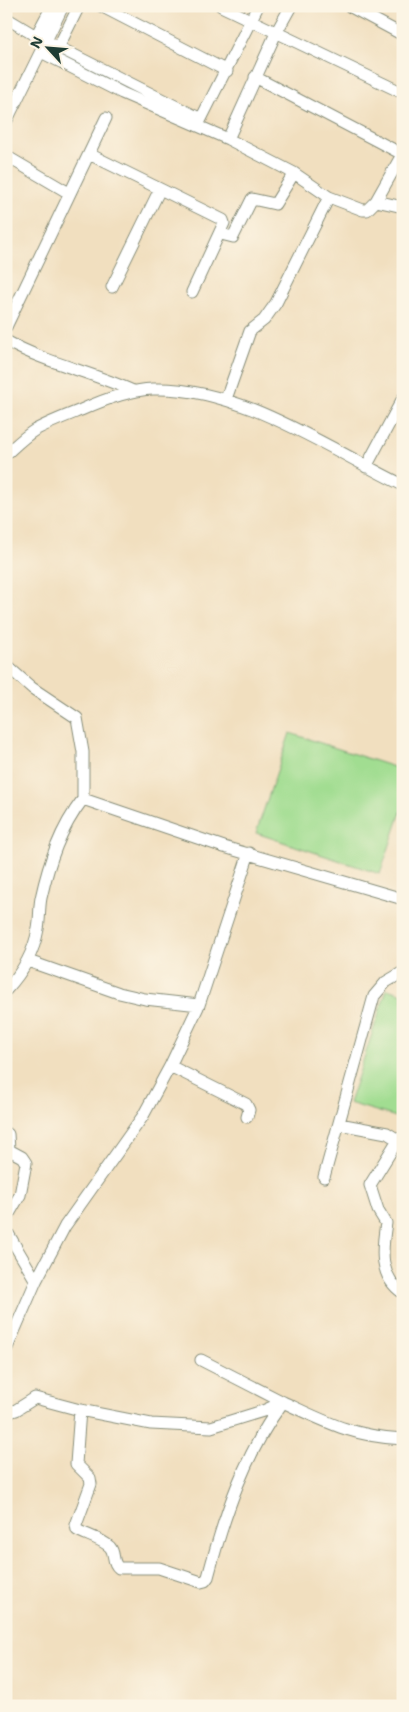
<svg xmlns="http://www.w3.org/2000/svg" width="409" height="1712" viewBox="0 0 409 1712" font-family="'Shantell Sans',sans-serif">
	<rect width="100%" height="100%" fill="#fcf5e5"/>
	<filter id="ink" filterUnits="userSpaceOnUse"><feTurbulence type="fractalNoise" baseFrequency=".02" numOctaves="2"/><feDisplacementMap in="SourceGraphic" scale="10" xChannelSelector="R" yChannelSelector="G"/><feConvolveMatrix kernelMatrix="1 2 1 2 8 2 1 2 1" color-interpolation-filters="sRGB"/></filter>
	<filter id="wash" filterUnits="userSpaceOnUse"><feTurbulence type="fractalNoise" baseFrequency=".0096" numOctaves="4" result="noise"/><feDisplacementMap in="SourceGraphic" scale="20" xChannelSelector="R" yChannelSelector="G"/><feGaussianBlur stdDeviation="1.12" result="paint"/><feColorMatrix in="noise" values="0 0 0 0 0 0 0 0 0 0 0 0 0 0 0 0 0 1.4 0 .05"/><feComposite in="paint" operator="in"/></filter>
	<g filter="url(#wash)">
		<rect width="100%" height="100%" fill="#f1dfbf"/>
		<path fill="#a1dd91" stroke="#608d62" d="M290,733L403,770V806L380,874L256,833Z
			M387,989L403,994V1119L349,1103Z"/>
	</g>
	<g filter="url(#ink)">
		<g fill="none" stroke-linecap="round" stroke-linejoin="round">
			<g stroke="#888e7a" stroke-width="13">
				<path id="minor" d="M101,6L227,71
					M221,6L403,93
					M349,6L403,35
					M6,18L36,36L201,119
					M36,36L52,6
					M41,52L122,93L228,139L294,173L329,197L363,210H367L376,201L403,153
					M55,54L79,6
					M255,77L402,154
					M6,122L63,6
					M198,125L258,6
					M228,139L276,33L291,6
					M89,154L223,220L224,223L192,292
					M6,156L69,193
					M376,201L403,207
					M221,234L233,237L252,199L275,204L294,173
					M112,287L160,189
					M6,327L106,118
					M6,341C46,363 92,372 133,391
					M226,399L250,331L264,320L276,303L329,197
					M6,454C15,446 25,436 35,430C50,422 66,416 81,410C103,400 128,390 153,389C239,386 327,448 403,485
					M366,467L403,398
					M6,665L32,688L77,718L83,752V799
					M28,961L119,993L145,999L199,1005
					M6,990C22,973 34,952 38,929C40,919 39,908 41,898C49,862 60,829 83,799L224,847L403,899
					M170,1066L246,1104L249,1110L247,1117
					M339,1124L387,1133L395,1138L396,1143L370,1185L378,1210L386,1223C382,1248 378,1276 403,1293
					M324,1177L374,996L386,982L403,972
					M6,1219L20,1195L26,1163L22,1157L9,1150L8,1134
					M6,1230L36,1281
					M6,1350L36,1281L65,1226L143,1116L170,1066L199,1005L249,853
					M80,1410L76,1464L90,1478L91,1484L76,1525L77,1530C86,1535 102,1539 110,1547C116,1554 111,1562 119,1568H159L201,1582L205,1581L208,1577C224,1516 245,1453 283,1402C326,1422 354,1437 403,1439
					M6,1413L16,1410L35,1398L80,1410L151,1424L211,1427L263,1411L283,1402L201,1360"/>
			</g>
			<use href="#minor" stroke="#fff" stroke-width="11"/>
		</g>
	</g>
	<rect width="409" height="1712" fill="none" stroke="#fcf5e5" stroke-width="25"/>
	<g transform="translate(48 48) rotate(296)" stroke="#fcf5e5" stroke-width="4" paint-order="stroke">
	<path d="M0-4L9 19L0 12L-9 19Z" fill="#1f3d34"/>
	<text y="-8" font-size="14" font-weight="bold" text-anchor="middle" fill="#1f3d34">N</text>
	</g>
</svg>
